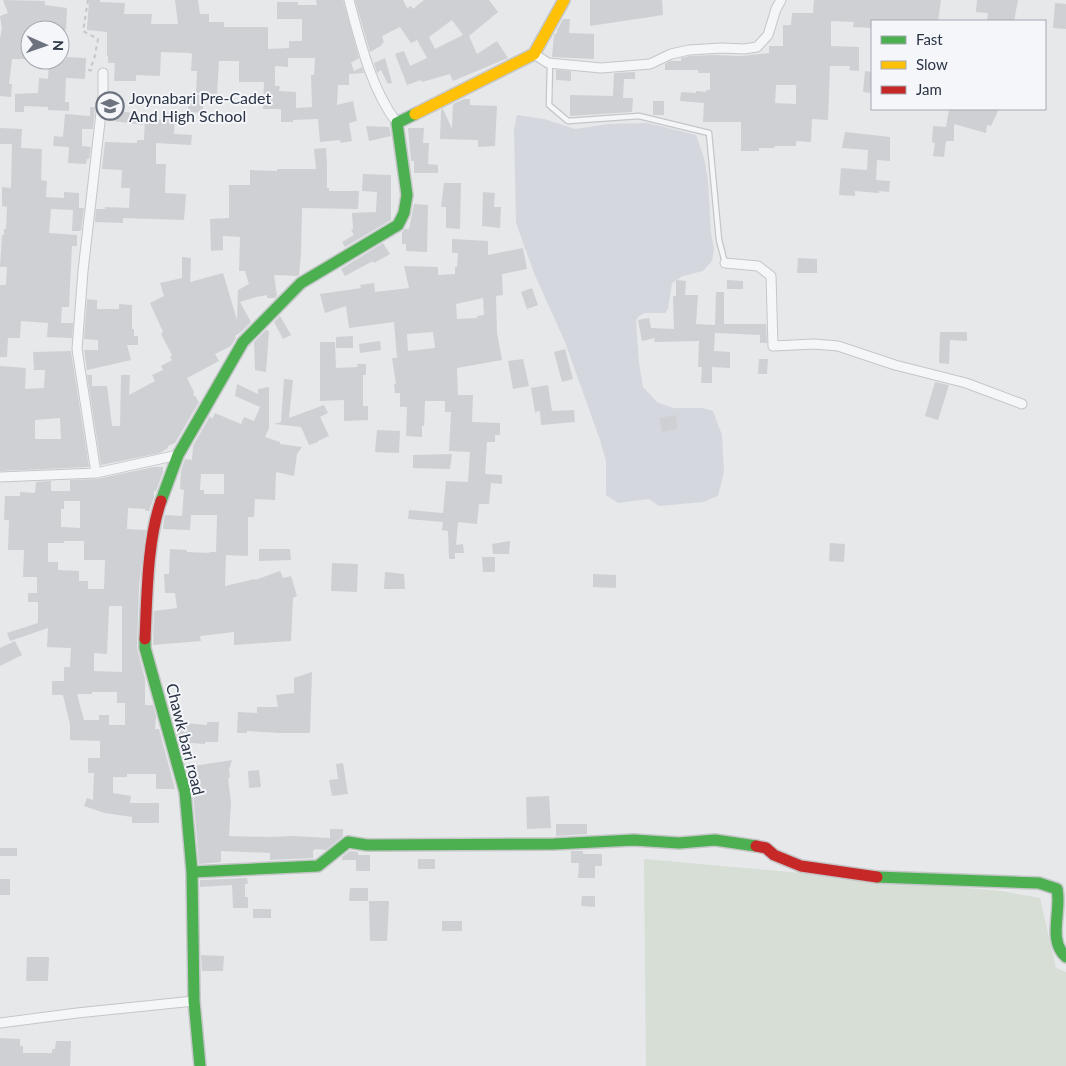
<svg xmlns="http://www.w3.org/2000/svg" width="1066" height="1066" viewBox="0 0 1066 1066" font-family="Lato,sans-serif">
	<rect width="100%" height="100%" fill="#e6e8ea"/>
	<path fill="#d4d7dd" d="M517,115L544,119L575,129L609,124L648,123L696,135L704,158L708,180L711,233L714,249L712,261L703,271L683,276L672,283L668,309L665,313H644L638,317L636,321L637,336L639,363L643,387L657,402L673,408H702L713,411L722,435L724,472L718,496L703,502L659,506L649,499L618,503L606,495V461L600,440L565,342L534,273L516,223L514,130Z"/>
	<path fill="#d6ded6" d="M644,859L1001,891L1040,898L1056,968L1066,972V1066H646Z"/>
	<path fill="#ced0d3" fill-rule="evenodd" d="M3,0L45,1V5L67,8L66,30H46V28H30V59H12L9,84H12L11,97L0,96V38L2,29L0,16L8,13Z
		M89,0H100V2L125,3L124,14H152L151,24H178L175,0H198L200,14H209V22H224V27H268V49L289,48V41H302V19H277V2H298V5H317L316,0H343L359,58L351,63L354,71L362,67L364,73L349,74V85H338L337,105L353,101L357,121L349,123L352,141L341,143L340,140L320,142L318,119L293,120V122H281V109H263L264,82H239V61H219L217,94L196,93L197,71H191L192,54L190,53L161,52L160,76L136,75V81H114L115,63H108V56H107V32L87,30ZM288,58H315L314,75H311L312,107L296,108V92L279,91L280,86H275V66L288,67Z
		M355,0H403L407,8L411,6L413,9L424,0H489L498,12L469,36L477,54L497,41L508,58L453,81L450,74L422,82L421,80L418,81L407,85L395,54L404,51L410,66L427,58L417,40L411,43L400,27L382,36L384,43H382V45L370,52ZM452,20L463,35L435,49L429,37Z
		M590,0H662L663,15L590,26Z
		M814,0H941L938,21L895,20V21H872V28L853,27L854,22L831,21V46L859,47V71L849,70L850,66H830L828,120L812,119L811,142L796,141V146H775L774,148H759V151H741V122H703L704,103L680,101L681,92L696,93V91L706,92V90H710V73H698V70H665V64L670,61H681V58L690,56L715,55L742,56L769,53V46H783V25H791L792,13H813ZM776,85H796V104L775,103Z
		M977,0H1018L1014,21H987L988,13L976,12Z
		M1055,3L1066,4V29L1053,28Z
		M563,19H570L569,33L594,34V59L552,57L554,35L557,33V30Z
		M66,57L86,58L85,79L66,78L65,102H69V111L48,110V107L24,106V112H15V94L38,93L39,78L48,79L49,60H66Z
		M385,58L392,83L388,84L381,70L377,73L374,63Z
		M556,70L571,71V81L556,80Z
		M865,71L872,72V93L863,92Z
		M635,72V79H624L623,98H633L632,112L570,116V95L613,96L614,73Z
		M189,94L203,95V113L188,112Z
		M464,99H470V105L497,106L495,146L478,147V140L440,139L441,110L443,109L452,129L453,104Z
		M653,101H664V115H653Z
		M90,107H95L93,129H82V146L91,147L89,159H87L86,164L68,163L69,147L53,146L54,136L63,137L65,114L90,116Z
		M108,109L144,115L143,125L106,120Z
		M949,109H999L991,126L987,125L986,133L954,124V141H946L944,157L933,156L935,143L932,142L933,126L946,127Z
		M163,113L175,114L174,134L192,135L191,145L156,143V164H166L165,193L186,194L184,220L123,218V223L95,222L96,209H105V207L129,208L130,188H121L122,170L102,169L105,142L137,143V140H144L145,119L163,120Z
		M366,126L389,127L391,136L369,141Z
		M0,128L22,129L21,148L42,149L41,180L47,181L46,197L64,198V192L79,193V208H84L81,231H72L73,210L51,209L49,233L77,235V246H72L69,307H62L61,323H73L72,338L47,337L48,323L21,321L20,338H8L7,357H0V285H6L7,267H0L2,235H4V229H6L7,207L2,206V187L11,188L12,144H0Z
		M408,128H424L423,143H429L428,164L438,165V173H414V161H411Z
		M845,132L890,137V161L877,160L876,180L890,181L889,192L879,191V193L855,191V196L839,195L841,168L867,170L868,150L842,148Z
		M326,148L327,166V188H329V191H359L358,209L302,208L301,255L299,275L297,276L274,275L277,296L275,298H267V295L256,297L240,302L251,322L241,332L235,336L236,338L231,346L215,354L219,361L187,378L194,392L193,395L195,396L199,402L175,443L168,446V448L160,453L101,465L87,375H92V386H107L112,426H120L121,375H130L129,395L155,381L152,375L163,370L161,366L172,360L170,357L172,355L161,334L163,332L150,303L164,296L160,283L182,278V257L191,258L190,282L223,273L237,320L238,290L249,284L245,271H239L240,237L223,236V250L211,251L210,219L229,218V185H250V170L277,171V169H316L314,149Z
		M363,174L391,175V220L345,247L342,242L354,235L351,230L353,229L352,213L376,212L377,192L362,191Z
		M444,183H461L460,229L446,228V207H441Z
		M483,192L495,193L494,207H501L500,228L482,226Z
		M414,204L428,205L427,252L406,251V244H402V232L405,229H409Z
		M452,239L488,241V255L523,248L527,269L502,274L503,295L496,296L497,333L502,360L457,368L458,395H473L472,422L500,423V435H495V442H487L485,474L502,475V484L491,483L489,504H479L477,524L458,522L456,545L463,544L464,553H455V559H449L448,531L442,530L443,522L408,519L409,510L443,513L446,481L468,482L470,452L449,451L451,412H445V401H425L424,426H422V437L406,436L407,407H400V393H395L394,384H396L392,358H397L394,322L349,328L346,306L325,313L320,294L361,288L360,285L374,283L375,292L409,288L404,266L438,267V275L455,274V267H457L458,253H452ZM483,298L484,315L477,316V318L457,319L456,304ZM433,332L435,348L408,351L407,334Z
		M383,243L390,254L374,263L373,261L345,276L341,269Z
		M798,258L817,259V273H797Z
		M676,280L686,281L685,295H698L696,324L715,325L716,292H724V324H766L767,343H760V335L715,333L714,351L730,352V368L712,367V383H701L702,367H698L699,341L654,342L655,338L642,341L638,320L649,318L651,328L674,329L673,296H676Z
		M727,280L743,281V289H727Z
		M532,288L538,305L527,309L521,292Z
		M87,299L97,300V309H119V304L132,305V329H134V336H138V345H127L131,360L87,370L84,350H98V340L84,339Z
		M280,316L291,335L283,339L274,322Z
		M266,330L269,331L266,372L255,370L254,342Z
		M940,332H967V341L950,340L949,364L939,363Z
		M353,336V348H336V337Z
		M380,341L381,350L360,353L359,344Z
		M320,342H335L336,368L358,367L357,364H366V375H363V406H368V420L344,421V400L320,401Z
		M565,349L573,379L562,382L554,352Z
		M71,351L89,467L0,471V366L26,368L25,389L44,388L45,370H34L33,352ZM60,418L61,439H35V420Z
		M523,359L529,386L513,389L508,361Z
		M759,359H768L767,374H758Z
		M284,379L293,380L289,418L324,405L328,413L320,417L329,436L318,441V442L309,445L301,427L274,424L281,422Z
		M935,382L949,385L938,420L925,416Z
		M237,384L258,394V389L269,387V428L265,437L280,442V444L302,447L297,454L294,476L276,472L275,500L255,499L254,517H248V556L226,555L225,586L255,579V580L280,571L283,578L291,576L297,596L293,598L291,641L234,645V632L200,636L201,641L153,645L154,611L177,608L175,593H165L164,574H169L170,549L187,550V552L209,553V552H216L217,515H191L190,530L163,529L164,518L165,515L182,516L184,490L180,489L181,471L185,459L192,460L193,446L210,416L212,419L215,413L241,424L244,417L254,421L260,407L235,396ZM201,474H224V494H204V490H200Z
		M548,385L552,411L574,410L575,422L541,425L540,411L535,412L531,388Z
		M676,415L678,429L662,432L659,418Z
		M377,430L400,431L399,453L375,452Z
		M452,454L450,469L413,468V455Z
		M154,467H163V472L156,491H154V497L149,511H145L146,509L128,508L127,529L146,530L139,586L137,648L145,679V705H153L156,716L155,729H159L175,789H156V774H127V777H113V793L131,796L130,803H159V823H132V817L105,813L84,806L87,798L93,800L94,773H88V758H100V741L70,740V724L63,695H52V681H64V667H70L71,648L47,647L48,628L10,641L7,633L38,623V602H28V593H37V577H23L24,550H8L9,520H4L5,496H20V492L35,493L36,482L51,481V491H70V480L97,479ZM64,501H80V528L61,527V509H64ZM64,541H84V560H105L104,589H88V581H79V571L58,570V562H48V543H64ZM109,606H122V672L94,671V653L107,654ZM92,692H117V703H125V725H109V715H99V720H84L77,694H92Z
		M510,541L509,554H493L492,544Z
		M830,543L845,544L844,562L829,561Z
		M259,549H290L291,560L259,561Z
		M482,557H495V572H483Z
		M332,563L358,564L357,592L331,591Z
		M385,572L404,574L405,589H384Z
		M593,574L616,575V588L593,587Z
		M15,641L22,655L0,666V648Z
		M312,672L310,733H280L247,731V733H237L238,712L257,713V707H278L276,695L294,693V678Z
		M177,722L207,725V722H219L218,742H205V744L179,742L176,730Z
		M232,760L229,770L230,777L228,778L231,803L229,836L270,837L292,836L330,838V829H343V836L326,850L315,849L313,851V858L270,860V853L221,851V862L199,864L193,791L187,767Z
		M343,763L348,794L332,796L329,780L338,779L336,764Z
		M259,770L261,787L249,788L248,771Z
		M549,796L551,828L527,829L526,797Z
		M556,824H587V834L556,836Z
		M0,848H17V856H0Z
		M350,851L358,852V855H370V871H356V860H342V857Z
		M571,851H583V854H602V866H595V878H578L579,863H571Z
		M418,859H435V869H418Z
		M247,878L248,884H245V897H248V908H233L232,885L200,887V880Z
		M0,879H10V895H0Z
		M350,888H368V901H349Z
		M582,896H595V907L581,906Z
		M369,901H389L387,941H370Z
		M253,909H271V918H253Z
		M442,921H462V931H442Z
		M201,955L224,956L223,971H202Z
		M27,957H49L48,981H26Z
		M0,1038L20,1039V1046H23V1053H52V1049H55L56,1041H71L70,1066H0Z"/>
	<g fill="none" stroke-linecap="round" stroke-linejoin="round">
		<g stroke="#c4c6c8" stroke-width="7">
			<path id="lane" d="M550,63L549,105L568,121L639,116L709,133L719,240L725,263"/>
		</g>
		<g stroke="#c4c6c8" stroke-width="11">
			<path id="street" d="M349,0C360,41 371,89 397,123
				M534,54L548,63L601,68L650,64L671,54L689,50L722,48L744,49L757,47L768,35L776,9L781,0
				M725,263L758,266L771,276L773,346L814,344L838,346L895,365L966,383L1022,404
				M96,473L77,349L83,271L103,95V73
				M0,477L96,473L178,455
				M0,1023L77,1013L194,1001"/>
		</g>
		<g stroke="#c4c6c8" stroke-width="14">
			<path id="fast" d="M161,501L178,455L243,342L301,283L398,225L404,213L407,195L397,123L415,114
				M145,639V648L185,792L192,872L194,1001L200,1066
				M192,872L318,866L348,842L367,845L554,844L634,840L679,843L715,840L756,846
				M877,877L1039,883L1057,889C1062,911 1047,940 1066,957"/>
		</g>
		<g stroke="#c4c6c8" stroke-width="14">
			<path id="slow" d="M415,114L534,54L564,0"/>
		</g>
		<g stroke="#c4c6c8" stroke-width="14">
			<path id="jam" d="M145,639C147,597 147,541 161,501
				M756,846L766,848L774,855L801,866L877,877"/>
		</g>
		<path stroke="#c5c6ca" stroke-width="2" stroke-dasharray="4 4" stroke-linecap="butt" d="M88,0L83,31L98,39L94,60L89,70L94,71"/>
		<use href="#lane" stroke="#f5f6f7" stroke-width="4.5"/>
		<use href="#street" stroke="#f5f6f7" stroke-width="9"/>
		<use href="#fast" stroke="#4caf50" stroke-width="11"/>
		<use href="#slow" stroke="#ffc107" stroke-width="11"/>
		<use href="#jam" stroke="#c62828" stroke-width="11"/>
	</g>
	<defs>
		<g id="school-ring" transform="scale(1.4375)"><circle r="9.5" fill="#f4f6f9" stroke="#6c737f" stroke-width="1.5"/><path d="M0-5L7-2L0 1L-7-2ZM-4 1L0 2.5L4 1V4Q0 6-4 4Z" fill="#6c737f"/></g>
	</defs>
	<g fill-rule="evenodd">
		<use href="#school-ring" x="110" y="106"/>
	</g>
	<g text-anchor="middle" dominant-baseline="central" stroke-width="4" stroke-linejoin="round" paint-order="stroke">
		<g font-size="16" fill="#2b3445" stroke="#f4f6f9" text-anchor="start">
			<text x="129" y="97">Joynabari Pre-Cadet<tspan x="129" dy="18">And High School</tspan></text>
		</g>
		<g font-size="16" fill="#2b3445" stroke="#f4f6f9">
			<text transform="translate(186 739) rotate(76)">Chawk bari road</text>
		</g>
	</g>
	<rect x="871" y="20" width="175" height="90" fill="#f4f6f9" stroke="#a4a8b1"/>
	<rect x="881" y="36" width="25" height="8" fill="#4caf50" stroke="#a4a8b1"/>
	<text x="916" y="45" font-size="15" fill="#2b3445">Fast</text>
	<rect x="881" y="61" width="25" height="8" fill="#ffc107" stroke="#a4a8b1"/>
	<text x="916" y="70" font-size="15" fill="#2b3445">Slow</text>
	<rect x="881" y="86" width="25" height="8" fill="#c62828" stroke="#a4a8b1"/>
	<text x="916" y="95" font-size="15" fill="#2b3445">Jam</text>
	<g transform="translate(45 45) rotate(92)"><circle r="24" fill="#f4f6f9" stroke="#a4a8b1"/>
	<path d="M0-4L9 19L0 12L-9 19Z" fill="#6c737f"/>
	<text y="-8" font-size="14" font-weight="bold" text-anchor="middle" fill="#2b3445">N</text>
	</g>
</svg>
